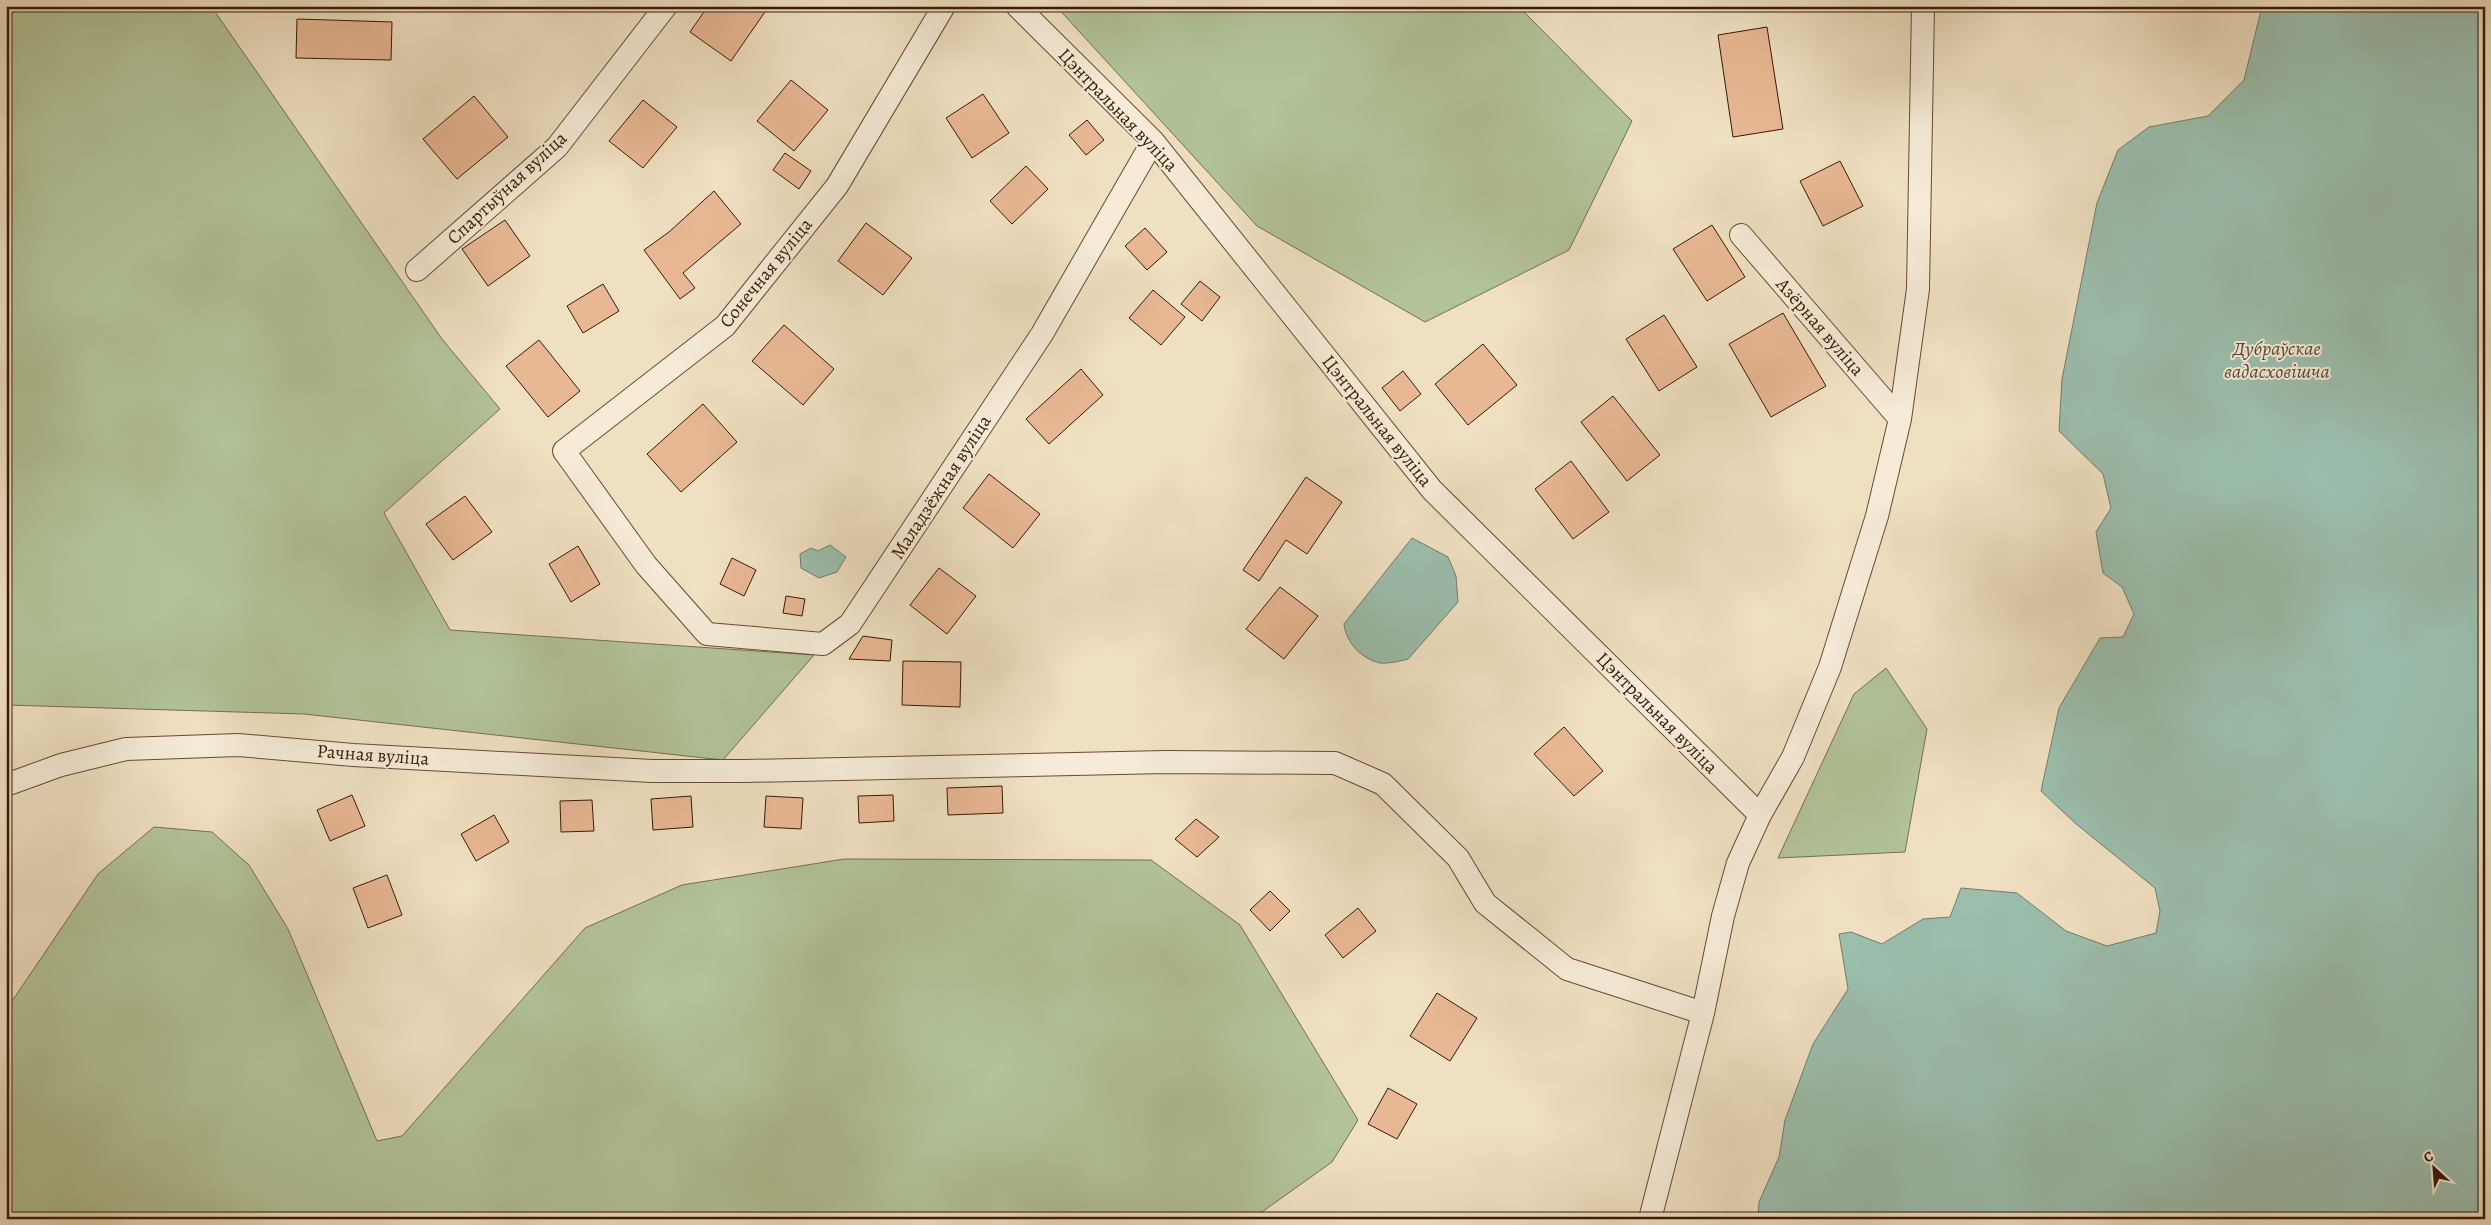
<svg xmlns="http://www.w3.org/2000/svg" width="2491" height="1225" viewBox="0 0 2491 1225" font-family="Alegreya,serif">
	<rect width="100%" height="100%" fill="#efe0c1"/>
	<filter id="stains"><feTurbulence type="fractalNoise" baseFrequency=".004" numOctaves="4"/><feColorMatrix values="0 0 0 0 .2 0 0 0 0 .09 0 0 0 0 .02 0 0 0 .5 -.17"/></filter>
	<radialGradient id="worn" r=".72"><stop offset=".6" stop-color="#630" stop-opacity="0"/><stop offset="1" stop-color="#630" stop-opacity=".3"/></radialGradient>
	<path fill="#b2c398" stroke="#756e4f" d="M6,6H211L442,339L500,409L384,513L450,630L814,655L723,760L304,714L6,705Z
		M1056,6H1518L1632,121L1569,250L1425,322L1257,226Z
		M1886,668L1927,729L1905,852L1778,858L1854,694Z
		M154,827L212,832L249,865L288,929L377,1141L402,1136L585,928L682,885L844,859L1151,860L1240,925L1358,1120L1332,1162L1252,1219H6V1010L98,874Z"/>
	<path fill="#9bbead" stroke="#737c6a" d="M2262,6H2485V1219H1758L1759,1202L1779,1157L1785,1120L1813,1044L1848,989L1839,934L1851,932L1882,944L1923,919L1950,917L1961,888L2017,893L2066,931L2107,946L2156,933L2160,911L2155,888L2075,823L2041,791L2059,708L2100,638L2123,637L2134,614L2122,587L2103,573L2096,532L2111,508L2103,474L2059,431L2062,379L2097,203L2118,150L2149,127L2208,116L2244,80Z
		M1412,538L1448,557L1456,576L1458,602L1408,659C1400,661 1388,664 1380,663C1362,659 1346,643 1344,624Z
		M830,545L846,557L837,572L819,578L801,568L800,554L811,548L818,551Z"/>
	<path fill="#e8b894" stroke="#381906" d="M708,6H769L731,61L690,32Z
		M297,19L392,22L391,60L296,58Z
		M1767,27L1783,129L1733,137L1718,35Z
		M791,80L828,110L794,151L757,121Z
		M983,94L1009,133L972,158L946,118Z
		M474,96L508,137L457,179L423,139Z
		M643,100L677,127L643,168L609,141Z
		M1087,120L1104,140L1086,155L1069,135Z
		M785,153L811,171L799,189L773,170Z
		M1840,161L1863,206L1823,226L1800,181Z
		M1026,166L1048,189L1012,224L990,201Z
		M714,191L741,224L683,273L695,288L680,299L644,250L669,232Z
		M505,220L530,256L488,286L462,249Z
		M866,223L912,258L883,295L838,261Z
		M1712,225L1745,277L1707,301L1673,249Z
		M1145,228L1167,252L1147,270L1125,246Z
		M1200,281L1220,297L1202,321L1181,304Z
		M603,284L619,311L583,333L567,306Z
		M1153,290L1185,317L1161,345L1129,318Z
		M1783,313L1826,386L1771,417L1729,344Z
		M1664,315L1697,367L1659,391L1626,339Z
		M784,325L834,369L803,405L752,361Z
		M539,340L580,391L548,417L506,366Z
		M1483,344L1517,385L1468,425L1435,384Z
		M1081,369L1103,395L1049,444L1026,419Z
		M1403,371L1421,394L1400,411L1382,388Z
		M1613,396L1660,455L1627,481L1581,422Z
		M703,404L737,442L681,492L647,454Z
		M1571,461L1609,512L1573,539L1535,489Z
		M989,474L1040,514L1013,548L963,508Z
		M1306,477L1342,502L1307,554L1286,540L1259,581L1243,570Z
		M465,496L492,532L453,560L426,524Z
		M578,546L600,584L571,602L549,564Z
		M732,558L756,570L744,596L720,584Z
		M939,568L976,596L947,634L910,605Z
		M1280,587L1318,616L1284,659L1246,629Z
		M786,596L805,599L802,616L783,613Z
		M863,636L892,640L890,661L849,659Z
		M903,661L961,662L960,707L902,705Z
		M1564,727L1603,771L1574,796L1534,754Z
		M1002,786L1003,813L948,815L947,788Z
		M352,795L365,826L330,841L317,810Z
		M893,795L894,821L859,823L858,796Z
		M691,796L693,827L653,830L651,799Z
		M766,796L803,798L801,829L764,827Z
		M592,800L594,831L561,832L560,801Z
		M494,815L509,842L476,861L461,834Z
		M1196,819L1219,837L1197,857L1175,839Z
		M387,875L402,915L368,928L353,888Z
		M1270,891L1290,911L1270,931L1250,910Z
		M1358,908L1376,931L1343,958L1325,935Z
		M1437,993L1477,1018L1450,1061L1410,1036Z
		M1388,1088L1417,1104L1397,1139L1368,1124Z"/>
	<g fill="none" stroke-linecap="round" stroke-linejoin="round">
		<g stroke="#664b35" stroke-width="24">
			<path id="street" d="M944,6L837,186L725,326L564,451L646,565L707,634L823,644L850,624L1042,334L1153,141
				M1017,6L1153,141L1432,490L1760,815
				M1741,235L1900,419
				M417,270L557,147L666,6
				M6,785L61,765L126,749L238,745L353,755L652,771H745L1166,762L1335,763L1383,784L1458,858L1485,903L1567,969L1703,1013
				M1650,1219L1703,1013L1723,916L1738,863L1760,815L1793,757L1830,667L1877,516L1900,419L1918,289L1923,6"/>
		</g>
		<use href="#street" stroke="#f5ebd7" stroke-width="22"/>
	</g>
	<g text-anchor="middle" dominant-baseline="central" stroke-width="4" stroke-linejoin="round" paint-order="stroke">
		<g font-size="19" fill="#381906" stroke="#f5ebd7">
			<text transform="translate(1118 110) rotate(46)">Цэнтральная вуліца</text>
			<text transform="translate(507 188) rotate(-43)">Спартыўная вуліца</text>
			<text transform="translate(766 273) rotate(-51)">Сонечная вуліца</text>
			<text transform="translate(1820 327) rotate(49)">Азёрная вуліца</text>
			<text transform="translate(1377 421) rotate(51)">Цэнтральная вуліца</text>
			<text transform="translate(941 487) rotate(-57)">Маладзёжная вуліца</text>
			<text transform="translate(1657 713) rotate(45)">Цэнтральная вуліца</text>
			<text transform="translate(373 755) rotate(4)">Рачная вуліца</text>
		</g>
		<g font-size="20" font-style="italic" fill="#564b38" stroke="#f5ebd7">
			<text x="2277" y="348">Дубраўскае<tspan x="2277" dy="23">вадасховішча</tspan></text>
		</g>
	</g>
	<rect width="2491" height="1225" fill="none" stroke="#efe0c1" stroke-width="25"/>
	<rect x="8" y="8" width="2476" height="1210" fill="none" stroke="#381906" stroke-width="2.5"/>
	<rect x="12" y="12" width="2466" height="1200" fill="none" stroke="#381906"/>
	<g transform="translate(2434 1168) rotate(334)" stroke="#f5ebd7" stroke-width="4" paint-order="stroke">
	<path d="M0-4L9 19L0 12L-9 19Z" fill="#381906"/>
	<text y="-8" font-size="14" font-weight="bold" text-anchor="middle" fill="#381906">С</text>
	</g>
	<rect width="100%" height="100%" filter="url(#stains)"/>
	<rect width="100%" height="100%" fill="url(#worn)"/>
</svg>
